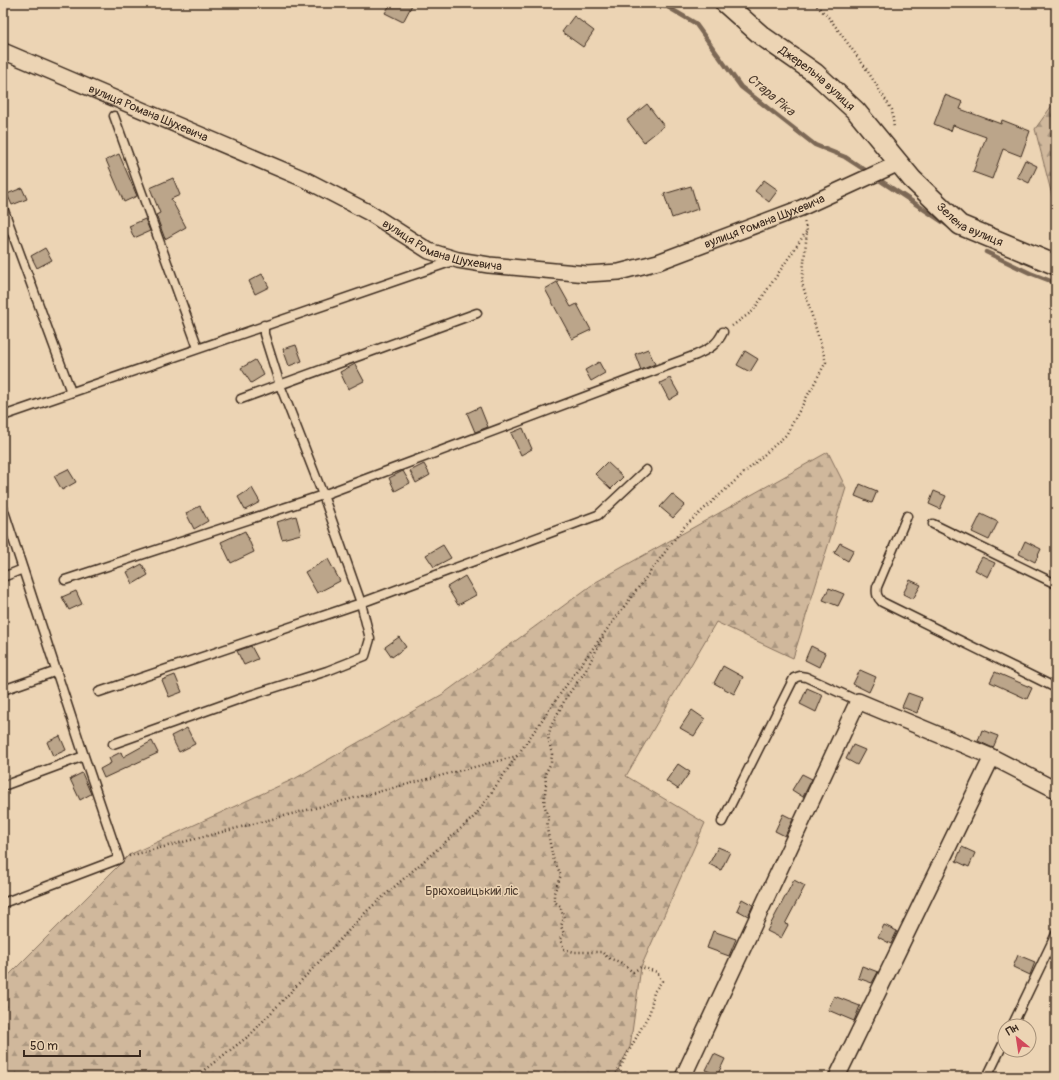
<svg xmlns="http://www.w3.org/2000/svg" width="1059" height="1080" viewBox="0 0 1059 1080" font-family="Pangolin,sans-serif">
	<defs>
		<pattern id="forest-firs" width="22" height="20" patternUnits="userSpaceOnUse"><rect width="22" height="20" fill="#d0b89c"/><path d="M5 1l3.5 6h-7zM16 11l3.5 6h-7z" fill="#aa967f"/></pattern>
	</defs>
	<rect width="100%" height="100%" fill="#ecd4b4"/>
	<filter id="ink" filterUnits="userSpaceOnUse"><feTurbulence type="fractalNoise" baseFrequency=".025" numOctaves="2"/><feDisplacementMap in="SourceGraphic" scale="8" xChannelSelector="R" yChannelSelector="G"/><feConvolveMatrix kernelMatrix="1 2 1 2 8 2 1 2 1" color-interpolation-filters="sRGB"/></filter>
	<g filter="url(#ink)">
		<path fill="url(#forest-firs)" stroke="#86715d" d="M1056,100V211L1035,129Z
			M828,452L846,488L793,658L716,622L626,776L705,823L641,967L630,1047L614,1077H3V981L129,855L296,778L443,694L596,582Z"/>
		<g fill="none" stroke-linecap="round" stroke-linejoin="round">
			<path stroke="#7c6855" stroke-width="4.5" d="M661,3L695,23L741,87L815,145L845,157L865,170
				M878,179L949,226
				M986,252L1030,273L1056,283"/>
		</g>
		<path fill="#bba58a" stroke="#3b2a1e" d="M391,3H413L403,22L385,13Z
			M574,16L594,31L583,47L562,32Z
			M945,95L963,102L960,109L1001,124L1002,120L1030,131L1021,156L1003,149L992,179L973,172L986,137L953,125L951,131L934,124Z
			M647,104L664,126L644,142L627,120Z
			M119,154L137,196L124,202L106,160Z
			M1025,160L1037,166L1029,183L1017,177Z
			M173,178L180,195L171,199L186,227L165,239L156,215L160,213L150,188Z
			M764,180L778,190L769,202L755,191Z
			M691,186L698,209L672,218L664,194Z
			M22,188L27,199L12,205L7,194Z
			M145,219L150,231L134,238L129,226Z
			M45,248L52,260L37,268L31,256Z
			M262,274L269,287L255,294L249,281Z
			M557,282L571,307L577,304L591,330L572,339L545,289Z
			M296,345L302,361L289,366L283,349Z
			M648,349L655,364L641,370L635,354Z
			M745,351L758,359L750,372L737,365Z
			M255,360L264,375L251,383L241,368Z
			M599,362L605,373L591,381L585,370Z
			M355,364L364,381L348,389L340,372Z
			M670,378L679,394L669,400L660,383Z
			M480,407L488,427L475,432L467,413Z
			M523,428L532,449L521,455L511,433Z
			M607,462L623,477L611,489L595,474Z
			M424,464L430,475L416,483L410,471Z
			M68,469L76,482L62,490L54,476Z
			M403,471L410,483L395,491L389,478Z
			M860,484L877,491L872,503L855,496Z
			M252,488L260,502L245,510L238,497Z
			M934,491L946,496L940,509L929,504Z
			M672,494L685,505L673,518L660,507Z
			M200,506L208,521L194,529L186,513Z
			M981,514L998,522L989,540L972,532Z
			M296,516L301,534L282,539L277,522Z
			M245,531L254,552L231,563L221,542Z
			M1025,541L1041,549L1035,562L1019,554Z
			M840,543L854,550L848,561L834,553Z
			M443,545L451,558L434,567L426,555Z
			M982,557L995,563L988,577L975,570Z
			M328,559L340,581L317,593L305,572Z
			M142,564L148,575L133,584L127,572Z
			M465,576L476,595L458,605L447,587Z
			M910,580L921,585L913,599L903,594Z
			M829,588L844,594L838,606L823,600Z
			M76,591L82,604L69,610L62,597Z
			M399,637L406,647L392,657L385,647Z
			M251,646L258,659L244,665L237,651Z
			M811,646L825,653L819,667L805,660Z
			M723,666L743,677L734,694L714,683Z
			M860,670L876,677L869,692L853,684Z
			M995,672L1032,688L1027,699L990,682Z
			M175,675L182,692L169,697L162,680Z
			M807,688L823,695L816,712L800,704Z
			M908,693L922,698L917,713L902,707Z
			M692,710L705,719L694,736L680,728Z
			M187,728L195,744L179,752L171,736Z
			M982,730L998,736L993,748L978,741Z
			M60,736L66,750L53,756L47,742Z
			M152,741L158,753L104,778L100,769L111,763L109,758L121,752L123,757Z
			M853,745L865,750L857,765L846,759Z
			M678,764L690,772L678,789L666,781Z
			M82,773L91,794L80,800L70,779Z
			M802,774L812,779L803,797L792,790Z
			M783,814L793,819L785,836L775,831Z
			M718,847L730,852L721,870L709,864Z
			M962,847L975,853L969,867L956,861Z
			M794,880L805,886L785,924L788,925L781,938L767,931Z
			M742,899L753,905L748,916L737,910Z
			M884,925L897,931L891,944L878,937Z
			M713,931L736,939L729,956L707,948Z
			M1018,955L1035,962L1030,975L1013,967Z
			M862,966L878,972L872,983L858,978Z
			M834,996L860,1006L854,1021L828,1010Z
			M714,1054L725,1059L717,1076L706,1070Z"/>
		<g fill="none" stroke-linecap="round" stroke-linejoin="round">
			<g stroke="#3b2a1e" stroke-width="11">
				<path id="service" d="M114,116L198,348
					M3,208L71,392
					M241,399L477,313
					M3,416L456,260
					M3,508L84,756L3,786
					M907,516L877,587C876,594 877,597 882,602L1056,688
					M933,524L1056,584
					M3,577L23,569
					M65,580L323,495L696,355C709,349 717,345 723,332
					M3,690L57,671
					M99,692L361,603L598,515L646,470
					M113,744L242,698L327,671L365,656L370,639L361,603L323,495L280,385L264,334V325
					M722,822L794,678L800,676L806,677L858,701
					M3,903L119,859L84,756
					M1012,1026L1056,934
					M988,1075L1005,1040"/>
			</g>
			<g stroke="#3b2a1e" stroke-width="18">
				<g id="minor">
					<path id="s1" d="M3,51L304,179L368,212L429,251L458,260L489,265L587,274L619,272L658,262L801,208L899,163"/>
					<path d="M683,1077L858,701L992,757L1056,790"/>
					<path d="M837,1077L992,757"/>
				</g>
			</g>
			<g stroke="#3b2a1e" stroke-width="22">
				<g id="tertiary">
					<path id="s2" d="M725,3L762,36L815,73L856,111L912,179L960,225L1056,265"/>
				</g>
			</g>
			<path stroke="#3b2a1e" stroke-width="2.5" stroke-dasharray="1 3" stroke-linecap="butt" d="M814,3L830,19L865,67L892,110L894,129
				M732,326L753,311L806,232
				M603,637L585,672L567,696L551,726L548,737L552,754L551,763L545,774L546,784L544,804L548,816L547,829L553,858L561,875L554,893V901L560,906L564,918L561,926L564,934L560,939L564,949L574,952H602L608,958L620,962L633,972L641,967L657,972L662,981L654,992L650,1012L615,1077
				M129,856L517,756
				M195,1077L250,1035L368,910L475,816L579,667L683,528L786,435L826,362L802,283L807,231L804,221"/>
			<use href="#service" stroke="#ecd4b4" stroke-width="8"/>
			<use href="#minor" stroke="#ecd4b4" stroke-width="15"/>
			<use href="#tertiary" stroke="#ecd4b4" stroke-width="19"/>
		</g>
	</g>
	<g text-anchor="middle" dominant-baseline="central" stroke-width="3" stroke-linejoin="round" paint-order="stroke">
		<g font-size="12" fill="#3b2a1e" stroke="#ecd4b4">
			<text stroke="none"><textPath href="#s2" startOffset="119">Джерельна вулиця</textPath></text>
			<text stroke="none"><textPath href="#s1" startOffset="158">вулиця Романа Шухевича</textPath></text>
			<text stroke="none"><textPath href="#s1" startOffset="818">вулиця Романа Шухевича</textPath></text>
			<text stroke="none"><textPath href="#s2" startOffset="333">Зелена вулиця</textPath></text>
			<text stroke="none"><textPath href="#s1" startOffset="482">вулиця Романа Шухевича</textPath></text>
		</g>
		<g font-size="12" fill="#513f31" stroke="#ecd4b4">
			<text x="472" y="891">Брюховицький ліс</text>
		</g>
		<g font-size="13" font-style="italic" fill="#513f30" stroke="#ecd4b4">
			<text transform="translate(771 95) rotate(40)">Стара Ріка</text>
		</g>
	</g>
	<rect width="1059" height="1080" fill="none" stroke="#ecd4b4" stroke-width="16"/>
	<rect x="8" y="8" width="1043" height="1064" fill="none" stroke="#3b2a1e" stroke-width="1.5" filter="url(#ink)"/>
	<g transform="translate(1017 1038) rotate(330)"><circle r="19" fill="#ecd4b4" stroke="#a59078"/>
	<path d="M0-3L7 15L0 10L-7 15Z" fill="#d1495b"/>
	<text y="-6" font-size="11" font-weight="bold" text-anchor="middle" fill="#3b2a1e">Пн</text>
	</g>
	<path d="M24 1050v6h116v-6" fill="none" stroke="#3b2a1e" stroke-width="2"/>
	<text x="30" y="1050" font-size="12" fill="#3b2a1e" stroke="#ecd4b4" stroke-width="3" paint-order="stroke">50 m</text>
</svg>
